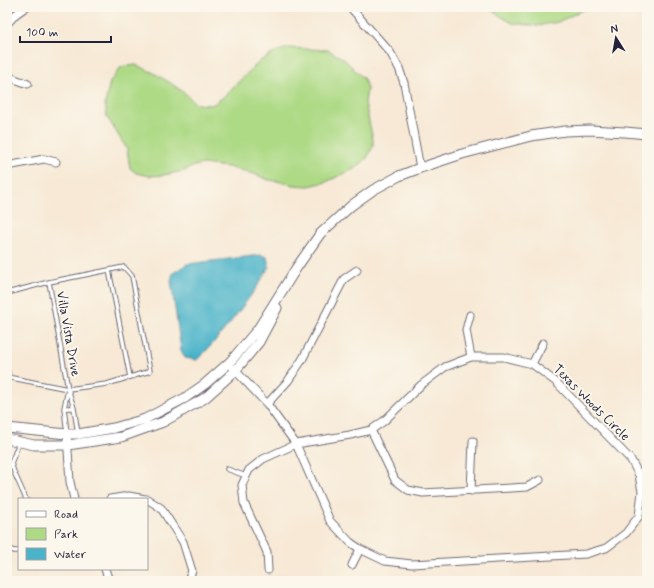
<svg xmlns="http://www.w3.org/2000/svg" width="654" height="588" viewBox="0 0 654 588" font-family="Mynerve,sans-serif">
	<rect width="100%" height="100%" fill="#fbf7ec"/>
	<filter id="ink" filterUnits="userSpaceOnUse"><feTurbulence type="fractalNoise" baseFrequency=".025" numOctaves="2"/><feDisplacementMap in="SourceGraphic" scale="8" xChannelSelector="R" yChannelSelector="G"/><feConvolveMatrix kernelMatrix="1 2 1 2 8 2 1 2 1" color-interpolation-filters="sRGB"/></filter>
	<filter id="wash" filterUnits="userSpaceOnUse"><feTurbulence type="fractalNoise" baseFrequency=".012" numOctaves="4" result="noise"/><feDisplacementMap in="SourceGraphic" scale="16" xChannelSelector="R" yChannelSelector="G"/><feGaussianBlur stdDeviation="0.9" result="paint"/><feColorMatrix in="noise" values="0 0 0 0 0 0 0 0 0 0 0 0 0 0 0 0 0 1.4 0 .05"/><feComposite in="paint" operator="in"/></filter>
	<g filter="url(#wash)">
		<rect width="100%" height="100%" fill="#f7e9d5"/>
		<path fill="#aeda86" stroke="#687e60" d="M486,7H589L558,22L537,26L512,23Z
			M289,48L328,50L344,59L364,79L367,89L365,103L373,140V146L367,158L356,168L326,182L309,186L294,185L282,182L269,180L254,174L228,167L203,164L194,166L184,171L163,175L150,176L136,173L130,168L127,149L107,117L105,104L110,82L121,67L136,65L152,72L169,82L186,94L196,104L212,105L222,98L260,61L278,51Z"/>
		<path fill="#4ab3c9" stroke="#366a82" d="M261,255L267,257L269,267C258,287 244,305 230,323C219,336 209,349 197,360L185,358L181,350L171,281L173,273L187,264Z"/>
	</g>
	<g filter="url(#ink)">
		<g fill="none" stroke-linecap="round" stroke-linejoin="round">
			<g stroke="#6d6871" stroke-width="5.5">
				<path id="service" d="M109,270L130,377
					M49,282L68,389L74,408L78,434
					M7,293L49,282L124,267L132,276L150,371L107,384L68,389L7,377
					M7,368L9,377
					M64,408H74
					M67,433L64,408L68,390
					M11,463L14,472L26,499
					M227,469L246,476
					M7,470L11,463L19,443
					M7,548L14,551H19"/>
			</g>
			<g stroke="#6d6871" stroke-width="9">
				<path id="minor" d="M350,7L390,52L399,68L404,83L420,168
					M7,24L16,14L26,7
					M7,76L28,84
					M7,166L44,159L56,162
					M470,315L466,330L471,357
					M532,364L543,343
					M233,368L267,404L296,444L330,521L350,542L360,549L385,561L412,564L586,554L606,548L626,533L639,516L642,492L639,475L631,460L556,382L532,364L504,357H471L445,367L421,385L384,421L371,430L350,435L296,444L263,459L249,470L242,485L244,503L267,552L268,570
					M267,404L288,381L302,360L344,279L357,270
					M371,430L395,480L408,490L423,493L527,487L540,480
					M67,434L70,482L74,499
					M471,491L473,441
					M110,499L129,496L145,499
					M147,499L161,508L183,542L192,571L188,581
					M352,565L360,549
					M105,569L109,581"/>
			</g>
			<g stroke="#6d6871" stroke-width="11">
				<path id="tertiary" d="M7,428L67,434H78L114,428L145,419L185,398L205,384L230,362L258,329L297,267L320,234L352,205L373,190L399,176L420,168L462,154L531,136L565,131L590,130L625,132L647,134
					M7,439L34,445H68L121,437L163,422L205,398L235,371L259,342L277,308"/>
			</g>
			<use href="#service" stroke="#fff" stroke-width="3.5"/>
			<use href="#minor" stroke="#fff" stroke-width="7"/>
			<use href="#tertiary" stroke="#fff" stroke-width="9"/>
		</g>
	</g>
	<g text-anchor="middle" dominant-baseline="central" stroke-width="4" stroke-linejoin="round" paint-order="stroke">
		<g font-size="13" fill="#22223b" stroke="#fbf7ec">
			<text transform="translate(68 334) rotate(80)">Villa Vista Drive</text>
			<text transform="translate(591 403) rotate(45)">Texas Woods Circle</text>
		</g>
	</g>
	<rect width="654" height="588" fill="none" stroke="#fbf7ec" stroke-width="24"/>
	<rect x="18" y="498" width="130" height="72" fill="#fbf7ec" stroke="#a4a2a5"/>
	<rect x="26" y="511" width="20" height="6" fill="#ffffff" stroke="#a4a2a5"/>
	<text x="54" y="518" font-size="12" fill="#22223b">Road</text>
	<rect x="26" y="528" width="20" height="12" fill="#aeda86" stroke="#a4a2a5"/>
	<text x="54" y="538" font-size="12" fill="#22223b">Park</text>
	<rect x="26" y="548" width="20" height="12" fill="#4ab3c9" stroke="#a4a2a5"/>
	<text x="54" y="558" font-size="12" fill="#22223b">Water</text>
	<g transform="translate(616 38) rotate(349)" stroke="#fbf7ec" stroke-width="3" paint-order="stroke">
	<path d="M0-3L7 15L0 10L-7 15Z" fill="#22223b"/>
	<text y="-6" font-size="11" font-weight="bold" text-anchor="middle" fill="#22223b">N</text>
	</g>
	<path d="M20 36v6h91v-6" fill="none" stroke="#22223b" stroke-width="2"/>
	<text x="26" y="36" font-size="12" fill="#22223b" stroke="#fbf7ec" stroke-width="3" paint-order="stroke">100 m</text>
</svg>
